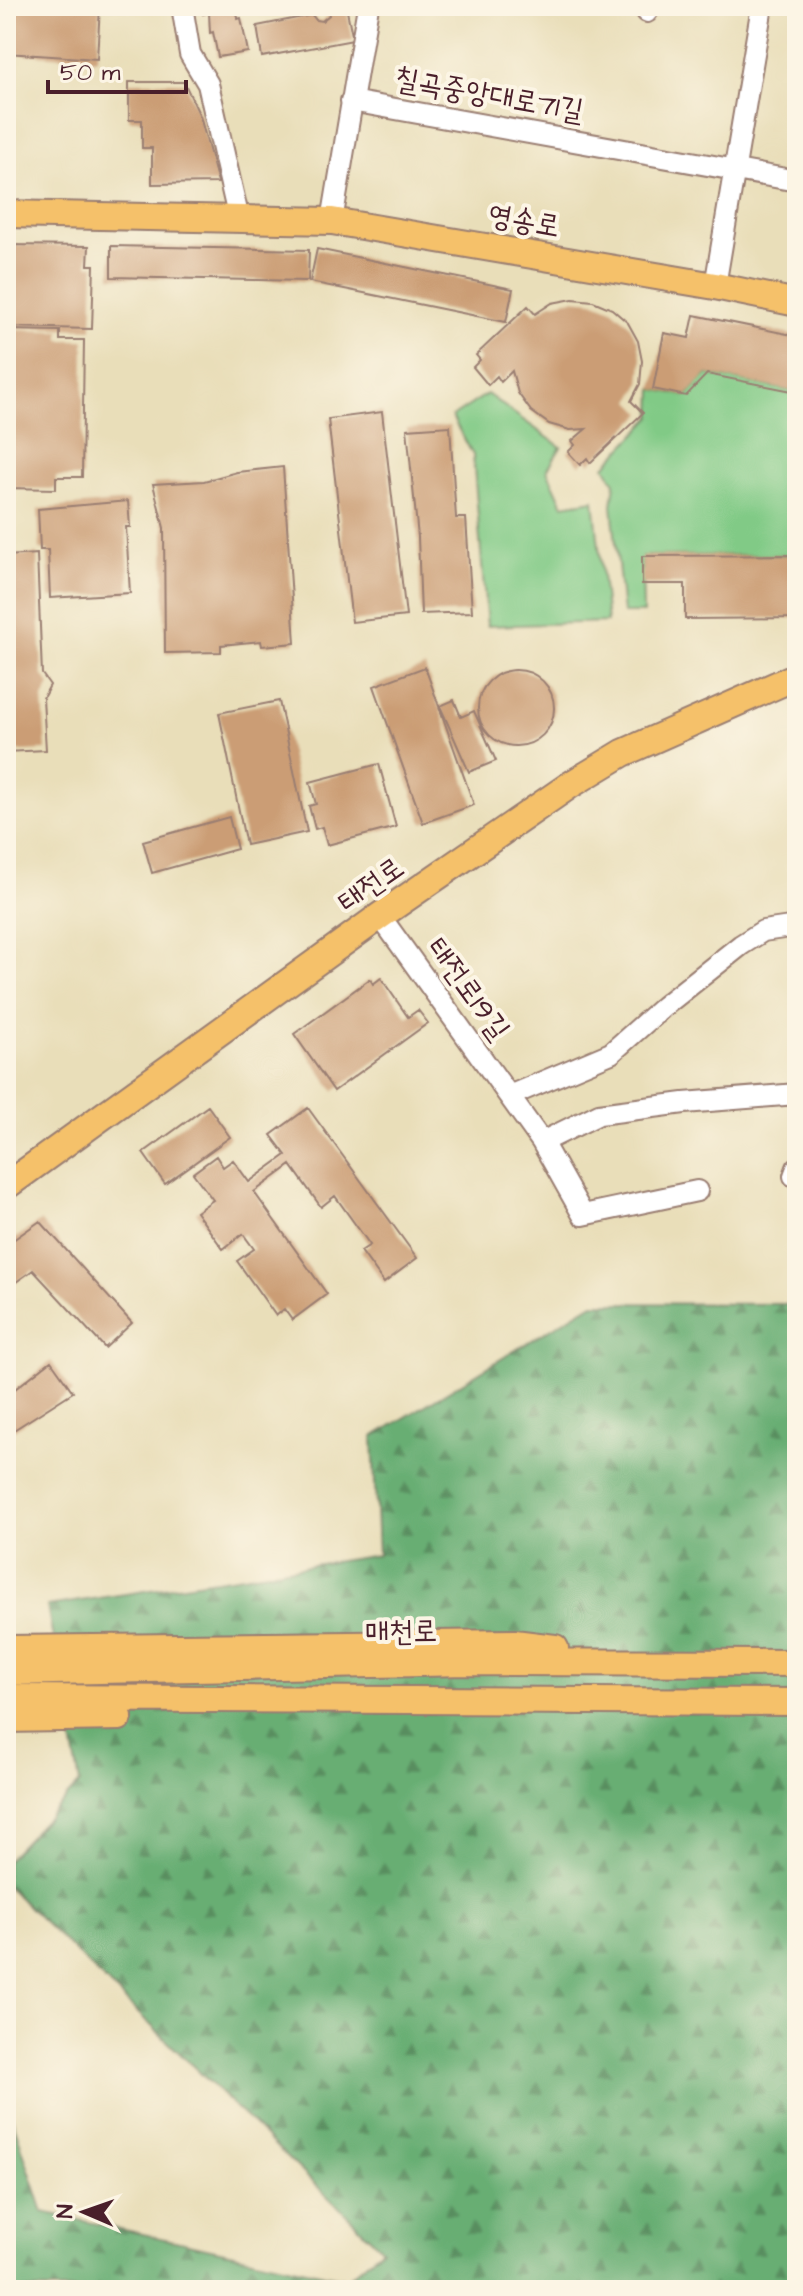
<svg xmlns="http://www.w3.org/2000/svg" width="803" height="2296" viewBox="0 0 803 2296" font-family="'Architects Daughter','Poor Story',sans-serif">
	<defs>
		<pattern id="forest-firs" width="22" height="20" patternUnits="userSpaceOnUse" patternTransform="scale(2)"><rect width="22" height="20" fill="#68ae73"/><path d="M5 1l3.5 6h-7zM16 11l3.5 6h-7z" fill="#588d5f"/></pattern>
	</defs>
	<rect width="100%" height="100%" fill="#fcf5e5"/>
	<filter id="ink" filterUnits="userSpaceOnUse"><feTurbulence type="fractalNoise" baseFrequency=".0125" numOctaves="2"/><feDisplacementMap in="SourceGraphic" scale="16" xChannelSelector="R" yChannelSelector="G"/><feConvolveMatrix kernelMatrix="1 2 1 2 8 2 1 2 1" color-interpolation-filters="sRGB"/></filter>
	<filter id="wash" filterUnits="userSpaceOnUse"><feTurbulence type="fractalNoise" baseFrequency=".006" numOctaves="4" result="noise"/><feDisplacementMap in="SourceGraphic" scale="32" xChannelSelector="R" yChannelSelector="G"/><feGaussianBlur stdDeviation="1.8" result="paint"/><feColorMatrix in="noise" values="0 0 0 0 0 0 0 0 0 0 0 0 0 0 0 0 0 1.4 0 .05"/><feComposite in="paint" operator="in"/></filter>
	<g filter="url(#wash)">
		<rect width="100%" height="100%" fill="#e9deb9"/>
		<path fill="#81ca86" stroke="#667458" stroke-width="2" d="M707,374L797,392V555L642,556L643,613H623L612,505L615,483L605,466L652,417L653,389L686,396Z
			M487,394L561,447L547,470L563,505L594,500L607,622L487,626L473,455L452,417Z"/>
		<path fill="url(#forest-firs)" stroke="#59664f" stroke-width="2" d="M593,1303L797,1304V2290H6V2099L43,2212L347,2279L382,2249L6,1885V1861L80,1783L47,1606L378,1555L373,1437Z"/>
		<g id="blocks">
			<path fill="#cb9d75" d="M6,6H100L97,59L6,53Z
				M201,6H236L238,19L241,18L248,52L218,57L213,32L210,33L209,12L203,14Z
				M328,6H346L353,40L262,57L257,26L312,15L316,20L322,21L329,15Z
				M129,82H184L200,116L218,183L152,184V148H142V120H129Z
				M6,245L89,246L88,265H94L92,329L6,327Z
				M111,246L309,250L308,281L111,277Z
				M317,249L513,289L506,322L310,282Z
				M573,299L593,301L612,309L628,323L638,341L642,361L640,384L631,401L643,413L590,463L587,458L580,465L568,452L575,445L572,441L586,429L570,430L549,424L531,411L518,393L512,371L501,382L497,376L488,385L473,367L480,360L476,355L528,306L535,314L552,303Z
				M694,315L797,336V392L707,374L686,396L653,389L664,333L689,338Z
				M6,330L60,331V340H84L82,477H56V489L6,488Z
				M382,412L406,616L352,622L328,419Z
				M450,426L456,518H466L472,612L421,614L418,537L407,429Z
				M283,467L295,643L262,646L261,641L221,645V652L165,653L164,528L153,484L204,481L237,472Z
				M128,501L130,527H126L130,593L50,598L48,550H40L38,509Z
				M37,554L42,674L50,685L43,698L46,750L6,752V556Z
				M797,555V618L685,619V584H642V556Z
				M425,667L474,805L423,823L374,686Z
				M478 708a38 38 0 1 1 76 0a38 38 0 1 1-76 0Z
				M454,700L461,717L474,711L496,761L469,772L440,706Z
				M279,701L307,832L246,845L219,713Z
				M379,764L396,827L327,845L322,827L315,829L309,806L316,804L310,782Z
				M229,817L237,849L152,873L143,841Z
				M381,978L408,1017L418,1010L428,1023L334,1091L294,1034L370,979L373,984Z
				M208,1106L230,1137L165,1184L143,1153Z
				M308,1108L417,1258L384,1283L361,1251L370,1245L335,1196L321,1207L291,1165L254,1192L327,1294L292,1320L284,1309L276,1316L237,1261L254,1249L243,1234L223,1249L196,1212L213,1200L193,1173L216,1156L223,1167L233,1160L249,1182L286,1155L271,1135Z
				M40,1221L132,1323L105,1348L33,1270L6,1289V1245Z
				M51,1361L73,1392L6,1435V1396Z"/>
		</g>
	</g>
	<g filter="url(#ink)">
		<use href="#blocks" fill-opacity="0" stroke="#9a7e72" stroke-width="2"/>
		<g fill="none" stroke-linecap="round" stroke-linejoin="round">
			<g stroke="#9a7e72" stroke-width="24">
				<path id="minor" d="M182,6L190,54L208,84L239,220
					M647,12L648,6
					M351,101L797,181
					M332,221L368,6
					M715,286L762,6
					M380,916L542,1142L583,1215L697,1191
					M509,1096L611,1053L664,1006L741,945L763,931L797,926
					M542,1142L599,1114L684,1103L797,1094
					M794,1176L797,1168"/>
			</g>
			<g stroke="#9a7e72" stroke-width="30">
				<path id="major" d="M6,214L332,221L715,286L797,303
					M6,1186L380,916L570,785L623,753L797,676
					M6,1649L514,1643L555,1648
					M6,1672L467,1662L797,1663
					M6,1698L797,1702
					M6,1719L119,1717"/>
			</g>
			<use href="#minor" stroke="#fff" stroke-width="20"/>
			<use href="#major" stroke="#f5c16b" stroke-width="26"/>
		</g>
	</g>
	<g text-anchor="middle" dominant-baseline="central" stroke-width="8" stroke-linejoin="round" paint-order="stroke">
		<g font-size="30" fill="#4a1f2b" stroke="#fcf5e5">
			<text transform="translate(489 95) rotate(10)">칠곡중앙대로71길</text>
			<text transform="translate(524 221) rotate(10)">영송로</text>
			<text transform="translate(371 885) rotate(-35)">태전로</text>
			<text transform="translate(468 989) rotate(54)">태전로19길</text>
			<text transform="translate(401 1632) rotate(-1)">매천로</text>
		</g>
	</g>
	<rect width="803" height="2296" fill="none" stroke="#fcf5e5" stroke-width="32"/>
	<g transform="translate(84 2212) rotate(272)" stroke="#fcf5e5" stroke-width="6" paint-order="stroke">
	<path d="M0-6L14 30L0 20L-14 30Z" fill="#4a1f2b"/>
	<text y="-12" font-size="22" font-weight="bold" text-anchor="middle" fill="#4a1f2b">N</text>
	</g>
	<path d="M48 80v12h138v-12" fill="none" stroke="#4a1f2b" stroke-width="4"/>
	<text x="60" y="80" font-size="24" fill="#4a1f2b" stroke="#fcf5e5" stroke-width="6" paint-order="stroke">50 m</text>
</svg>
